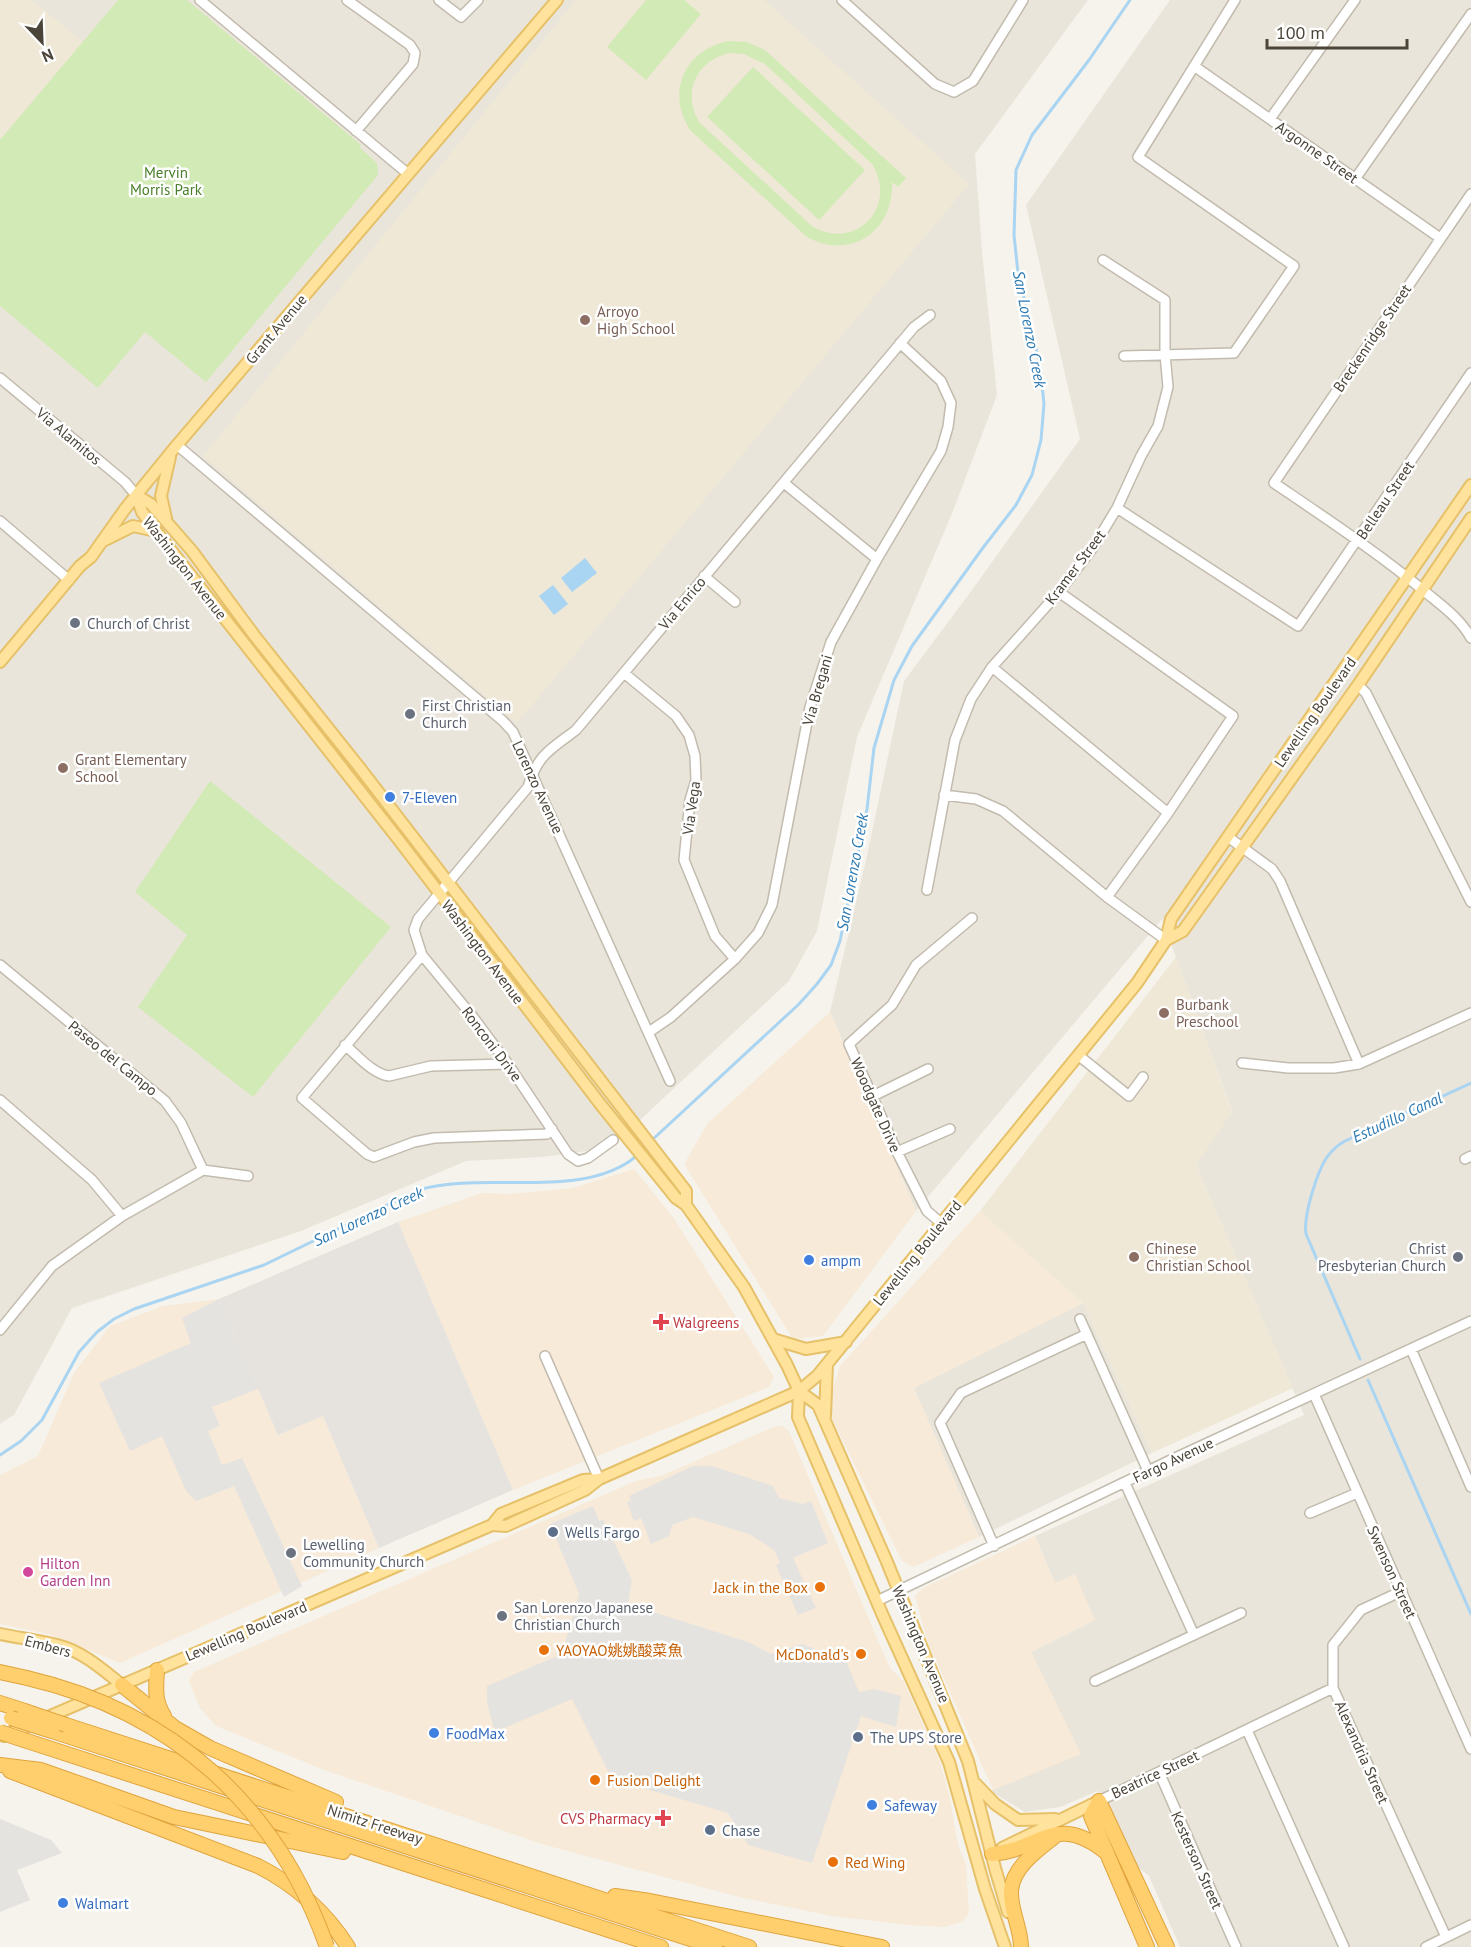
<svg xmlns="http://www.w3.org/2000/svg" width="1471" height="1947" viewBox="0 0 1471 1947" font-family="'PT Sans','Noto Sans SC',sans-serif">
	<rect width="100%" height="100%" fill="#f6f3ec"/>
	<path fill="#eae5da" d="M0,0H1088L975,154L982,251L997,395L953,511L857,737L817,931L789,981L610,1148L542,1157L466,1161L301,1231L72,1308L14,1415L0,1424Z
		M1170,0H1471V1947H1180L1149,1876L1134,1864L1098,1791L1060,1807L1025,1812L990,1791L1080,1754L1031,1652L1095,1620L1055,1583L1035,1536L1304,1415L1196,1165L1232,1111L1162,919L916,1211L830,1012L866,860L904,681L972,590L1080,439L1026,205Z
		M1083,1303L1152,1453L979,1537L914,1388Z"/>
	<path fill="#f7ead8" d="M830,1012L916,1211L823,1336L793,1339L684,1164L707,1124Z
		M634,1169L673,1217L774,1377L769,1387L513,1490L398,1222L482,1193L510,1194L573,1188Z
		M980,1211L1083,1303L914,1388L979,1537L913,1567L902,1561L827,1409L840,1366Z
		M219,1299L278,1435L323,1416L379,1548L120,1663L48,1634L0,1624V1475L38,1456L74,1373L110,1326L163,1306Z
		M776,1426H782L789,1431L885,1657L891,1669L904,1682L940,1762L949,1795L958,1845L966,1865L969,1913L963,1921L945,1927L908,1925L832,1916L743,1898L545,1845L327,1771L216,1726L200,1708L189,1681L194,1672L636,1481L663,1475Z
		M1035,1536L1055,1583L1075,1574L1095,1620L1031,1652L1081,1754L993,1790L927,1640L915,1596L923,1588Z"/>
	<path fill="#e6e2dd" d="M398,1222L513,1490L379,1548L323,1416L278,1435L219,1299Z"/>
	<path fill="#efe8d6" d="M0,0H32L83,42L0,140Z
		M576,0H764L969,184L517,723L203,456Z
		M1176,957L1232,1112L1196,1165L1293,1388L1152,1453L1083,1303L980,1211Z"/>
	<path fill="#d2eab5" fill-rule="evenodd" d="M118,0H187L361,145L359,147L377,163L378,175L206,382L145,332L98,388L0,306V140Z
		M646,0H684L701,14L646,80L607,47Z
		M728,41L747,42L765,50L906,178L898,187L892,182C894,231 851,261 807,237L690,130C666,92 684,51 728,41ZM729,53L744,54L765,64L872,164C898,206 857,251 813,227L700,123C681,94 696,61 729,53Z
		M753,67L865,170L819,220L707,117Z
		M210,781L391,927L253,1097L138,1007L187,935L135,892Z"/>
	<path fill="#e5e3e0" d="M219,1299L258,1389L212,1407L220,1426L208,1431L222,1465L242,1458L302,1586L284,1597L234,1486L196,1501L186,1491L162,1436L130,1451L99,1383L191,1343L182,1318Z
		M693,1466H712L773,1486L779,1498L803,1504L811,1501L828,1543L793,1558L816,1608L798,1615L776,1565L780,1563L774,1550L749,1534L693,1517L672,1525L669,1536L651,1544L641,1518L634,1521L627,1502L631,1500L629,1496Z
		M593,1506L599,1521L603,1519L632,1580L628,1604L748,1642L771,1654L802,1644L815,1649L822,1655L841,1649L859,1692L875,1689L901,1696L896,1727L861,1716L812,1863L748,1845L728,1813L612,1779L572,1699L495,1732L487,1703V1686L562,1654L579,1594L550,1524Z
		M0,1819L51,1840L62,1853L17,1870L30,1900L0,1912Z"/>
	<path fill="#a9d4f2" d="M585,558L597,573L572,592L561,578Z
		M553,585L568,604L554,615L539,596Z"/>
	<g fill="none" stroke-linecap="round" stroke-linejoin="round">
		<path stroke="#a9d4f2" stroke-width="3" d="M651,1141L799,1004L817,984L831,965L840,941L867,809L874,748L894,680L912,646L982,549L1016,505L1032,475L1041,440L1044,404L1040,365L1018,273L1014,235L1016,170L1032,135L1089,60L1130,0
			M1360,1359L1306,1234C1303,1216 1317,1172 1327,1157C1332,1150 1338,1145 1345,1141L1471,1083
			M1368,1380L1471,1614
			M0,1455L21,1441L42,1420L79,1352L97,1332L114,1319L134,1309L264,1265L418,1190C483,1171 574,1199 630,1161C636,1157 641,1150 647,1145"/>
		<g stroke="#c2bbae" stroke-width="12">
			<path id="minor" d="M200,0L407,173
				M347,0L410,45L415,53L413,64L356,131
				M439,0L461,17L478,0
				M842,0L935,84L954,92L973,81L1023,0
				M1194,66L1440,238
				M1270,119L1355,0
				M1355,179L1471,14
				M1471,194L1274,483C1327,519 1380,554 1429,595C1445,608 1461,620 1471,638
				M1124,356L1234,353L1294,266L1138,157L1235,0
				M0,378L125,482L136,495
				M177,445L503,721L513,732L670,1081
				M784,483L877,559
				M1117,508L1298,626L1471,373
				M0,521L69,580
				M704,576L735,602
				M1059,592L1233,716L1168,813L1107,897
				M992,667L1168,813
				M624,673L676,716L689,735L695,756L696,780L690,800L684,860L715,936L735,959
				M1358,685L1366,693L1471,902
				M944,795L976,799L1003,811L1107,897L1166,940
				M1228,837L1272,869L1280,881L1359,1064
				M927,890L955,740L971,699L992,667L1059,592L1094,546L1117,508L1141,456L1158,426L1168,387L1165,354V300L1103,260
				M422,955L302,1098L367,1154L374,1157L414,1142L434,1138L547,1134L552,1129
				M0,965L165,1101L181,1123L203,1170
				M649,1032L671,1017L735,959L758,933L772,905L810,707L831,642L877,559L941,451L948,427L951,403L941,381L900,343
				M345,1045C358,1056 373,1074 389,1076L431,1066L508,1064
				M1078,1055L1129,1096L1143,1077
				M1242,1063L1288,1068H1334L1359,1064L1471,1013
				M873,1096L928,1069
				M0,1100L92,1180L122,1216
				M613,1140L588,1158L578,1161L568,1154L508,1064L473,1017L422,955L414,930L418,919L528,787C538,754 550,750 576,730L914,327L930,315
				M897,1152L950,1129
				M1465,1159L1471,1156
				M203,1170L248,1176
				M941,1223L927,1211L897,1152L849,1044L892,1005L916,965L972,918
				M1080,1319L1148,1471
				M0,1330L52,1266L122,1216L203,1170
				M1411,1349L1471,1487
				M545,1356L599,1479
				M1314,1394L1471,1749
				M1125,1483L1194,1635
				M1310,1513L1357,1493
				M994,1546L940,1423L961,1393L1087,1334
				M1402,1591L1361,1610L1333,1645V1688L1446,1937
				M877,1601L1175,1458L1471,1321
				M1095,1681L1241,1613
				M1247,1730L1344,1947
				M1159,1772L1236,1947
				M1099,1801L1333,1688
				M1426,1947L1471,1925"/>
		</g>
		<g stroke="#e6c16a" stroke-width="14">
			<path id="major" d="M136,495L142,512L156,531L398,839L601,1105L676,1198L686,1205L744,1287L787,1365L799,1391L818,1405L887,1562L968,1761L995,1868L1008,1912
				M136,495L151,504L192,551L254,635L356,763L686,1191V1205
				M166,518L161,496L170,457
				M105,540L133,526L156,531
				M0,662L80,566L91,557L125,509L177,445L557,0
				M1166,940L1171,919L1471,485
				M773,1339L806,1349L846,1342
				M799,1391L798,1417L883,1616L949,1762L985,1889L1005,1947
				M825,1416L827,1364
				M492,1525L506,1526L585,1490L599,1479L799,1391L818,1375L1137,983L1166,940L1183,931L1358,685L1471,518
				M0,1634C19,1638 38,1640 57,1645C82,1651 102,1669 122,1685
				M4,1736L492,1525L501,1514L583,1480L599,1479
				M976,1784L995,1804L1018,1820L1055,1819
				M1002,1848L1099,1801"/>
		</g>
		<g stroke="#e0a43c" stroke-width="16">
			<path id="highway" d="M157,1670C156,1688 154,1700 164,1716
				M0,1672L27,1678
				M122,1685L175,1728L210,1748L336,1802
				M0,1703L25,1711
				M66,1725L749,1947
				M52,1731L715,1947
				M27,1741L661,1947
				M0,1765L41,1770L174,1817L343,1852
				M10,1771L258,1866C295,1885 326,1912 348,1947
				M1099,1801L1167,1947
				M1099,1801L1091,1816L1147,1947
				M992,1854C1041,1850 1055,1811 1107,1853
				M615,1896L650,1901L882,1947
				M1021,1947C1021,1928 1010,1910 1011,1891C1012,1867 1041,1847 1058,1834"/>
		</g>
		<use href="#minor" stroke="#fff" stroke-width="9"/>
		<use href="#major" stroke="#ffe39c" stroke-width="10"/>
		<use href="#highway" stroke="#ffcf6e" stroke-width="14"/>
		<g stroke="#e0a43c" stroke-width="16" stroke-linecap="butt">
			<path id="highway-bridge" d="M27,1678C173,1712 277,1806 327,1947
				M25,1711L66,1725
				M11,1718L52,1731
				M0,1732L27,1741"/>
		</g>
		<use href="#highway-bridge" stroke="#ffcf6e" stroke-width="14"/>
	</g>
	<g fill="#8d6e63" stroke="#fff" stroke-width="2">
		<circle cx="585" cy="320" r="6"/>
		<circle cx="63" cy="768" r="6"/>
		<circle cx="1164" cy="1013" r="6"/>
		<circle cx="1134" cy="1257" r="6"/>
	</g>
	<g fill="#6b7280" stroke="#fff" stroke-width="2">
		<circle cx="75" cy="623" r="6"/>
		<circle cx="410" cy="714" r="6"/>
		<circle cx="1458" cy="1257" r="6"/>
		<circle cx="291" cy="1553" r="6"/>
		<circle cx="502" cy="1616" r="6"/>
	</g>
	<g fill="#3f7fe0" stroke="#fff" stroke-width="2">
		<circle cx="390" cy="797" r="6"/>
		<circle cx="809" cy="1260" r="6"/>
		<circle cx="434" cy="1733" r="6"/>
		<circle cx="872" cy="1805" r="6"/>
		<circle cx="63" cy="1903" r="6"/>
	</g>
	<g fill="#e0444e" stroke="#fff" stroke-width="2">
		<path d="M658 1313h6v6h6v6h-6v6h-6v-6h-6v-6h6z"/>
		<path d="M660 1809h6v6h6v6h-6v6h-6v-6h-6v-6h6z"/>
	</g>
	<g fill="#5c6f8a" stroke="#fff" stroke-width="2">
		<circle cx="553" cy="1532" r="6"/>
		<circle cx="858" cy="1737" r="6"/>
		<circle cx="710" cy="1830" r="6"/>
	</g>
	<circle fill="#d1479c" stroke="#fff" stroke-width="2" cx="28" cy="1572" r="6"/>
	<g fill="#e8710a" stroke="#fff" stroke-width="2">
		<circle cx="820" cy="1587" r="6"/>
		<circle cx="544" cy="1650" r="6"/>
		<circle cx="861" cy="1654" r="6"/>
		<circle cx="595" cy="1780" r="6"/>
		<circle cx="833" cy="1862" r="6"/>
	</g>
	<g text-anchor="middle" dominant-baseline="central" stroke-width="5" stroke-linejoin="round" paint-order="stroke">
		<g font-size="15" fill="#4b4439" stroke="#fff">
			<text transform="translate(1317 152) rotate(35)">Argonne Street</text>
			<text transform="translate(276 329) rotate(-50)">Grant Avenue</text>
			<text transform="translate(1372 338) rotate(-56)">Breckenridge Street</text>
			<text transform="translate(69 436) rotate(40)">Via Alamitos</text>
			<text transform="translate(1385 500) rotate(-56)">Belleau Street</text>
			<text transform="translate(1075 567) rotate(-53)">Kramer Street</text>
			<text transform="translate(185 568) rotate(52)">Washington Avenue</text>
			<text transform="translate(682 603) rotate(-50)">Via Enrico</text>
			<text transform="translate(817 690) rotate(-74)">Via Bregani</text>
			<text transform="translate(1315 712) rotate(-55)">Lewelling Boulevard</text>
			<text transform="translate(538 787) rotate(65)">Lorenzo Avenue</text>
			<text transform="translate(691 808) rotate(-82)">Via Vega</text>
			<text transform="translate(483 952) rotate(53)">Washington Avenue</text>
			<text transform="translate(492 1044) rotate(53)">Ronconi Drive</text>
			<text transform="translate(113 1058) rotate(39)">Paseo del Campo</text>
			<text transform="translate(876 1105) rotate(66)">Woodgate Drive</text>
			<text transform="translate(917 1253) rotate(-51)">Lewelling Boulevard</text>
			<text transform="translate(1173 1460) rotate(-25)">Fargo Avenue</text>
			<text transform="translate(1392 1572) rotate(66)">Swenson Street</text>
			<text transform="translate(246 1631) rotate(-23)">Lewelling Boulevard</text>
			<text transform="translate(921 1644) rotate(67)">Washington Avenue</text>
			<text transform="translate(48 1646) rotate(15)">Embers</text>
			<text transform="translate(1362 1752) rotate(66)">Alexandria Street</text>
			<text transform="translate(1155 1774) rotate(-25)">Beatrice Street</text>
			<text transform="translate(375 1824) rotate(18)">Nimitz Freeway</text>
			<text transform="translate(1197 1860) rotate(66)">Kesterson Street</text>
		</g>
		<g font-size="15" fill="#4a7f2a" stroke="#fff">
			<text x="166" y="172">Mervin<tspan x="166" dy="17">Morris Park</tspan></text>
		</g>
		<g font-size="15" fill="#785e54" stroke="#fff" text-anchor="start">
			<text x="597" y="311">Arroyo<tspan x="597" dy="17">High School</tspan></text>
			<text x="75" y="759">Grant Elementary<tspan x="75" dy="17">School</tspan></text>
			<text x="1176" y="1004">Burbank<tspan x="1176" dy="17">Preschool</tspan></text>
			<text x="1146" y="1248">Chinese<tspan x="1146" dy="17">Christian School</tspan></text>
		</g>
		<g font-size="15" fill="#5b616d" stroke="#fff" text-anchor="start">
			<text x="87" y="623">Church of Christ</text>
			<text x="422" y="705">First Christian<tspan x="422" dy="17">Church</tspan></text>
			<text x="1446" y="1248" text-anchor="end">Christ<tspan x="1446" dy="17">Presbyterian Church</tspan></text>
			<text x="303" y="1544">Lewelling<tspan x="303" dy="17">Community Church</tspan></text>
			<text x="514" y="1607">San Lorenzo Japanese<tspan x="514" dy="17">Christian Church</tspan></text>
		</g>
		<g font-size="15" fill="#366cbe" stroke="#fff" text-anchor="start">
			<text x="402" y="797">7-Eleven</text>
			<text x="821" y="1260">ampm</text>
			<text x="446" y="1733">FoodMax</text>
			<text x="884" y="1805">Safeway</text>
			<text x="75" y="1903">Walmart</text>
		</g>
		<g font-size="15" fill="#be3a42" stroke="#fff" text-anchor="start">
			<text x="673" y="1322">Walgreens</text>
			<text x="651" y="1818" text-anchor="end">CVS Pharmacy</text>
		</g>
		<g font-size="15" fill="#4e5e75" stroke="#fff" text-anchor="start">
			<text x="565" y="1532">Wells Fargo</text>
			<text x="870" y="1737">The UPS Store</text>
			<text x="722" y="1830">Chase</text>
		</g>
		<g font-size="15" fill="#b23c85" stroke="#fff" text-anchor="start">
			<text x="40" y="1563">Hilton<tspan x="40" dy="17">Garden Inn</tspan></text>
		</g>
		<g font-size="15" fill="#c56008" stroke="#fff" text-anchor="start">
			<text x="808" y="1587" text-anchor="end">Jack in the Box</text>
			<text x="556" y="1650">YAOYAO姚姚酸菜魚</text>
			<text x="849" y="1654" text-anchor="end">McDonald's</text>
			<text x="607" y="1780">Fusion Delight</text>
			<text x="845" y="1862">Red Wing</text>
		</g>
		<g font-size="16" font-style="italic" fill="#2e7ab2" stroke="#fff">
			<text transform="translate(1030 329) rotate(79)">San Lorenzo Creek</text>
			<text transform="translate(852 872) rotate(-80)">San Lorenzo Creek</text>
			<text transform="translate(1397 1117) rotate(-25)">Estudillo Canal</text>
			<text transform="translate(368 1216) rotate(-25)">San Lorenzo Creek</text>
		</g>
	</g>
	<g transform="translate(42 42) rotate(157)" stroke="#ffffff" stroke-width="4.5" paint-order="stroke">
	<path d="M0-4.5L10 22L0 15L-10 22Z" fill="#4b4439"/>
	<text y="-9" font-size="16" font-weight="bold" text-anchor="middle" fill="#4b4439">N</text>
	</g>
	<path d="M1267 39v9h140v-9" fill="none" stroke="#4b4439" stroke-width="3"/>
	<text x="1276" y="39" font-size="18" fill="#4b4439" stroke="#ffffff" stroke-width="4.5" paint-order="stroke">100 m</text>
</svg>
